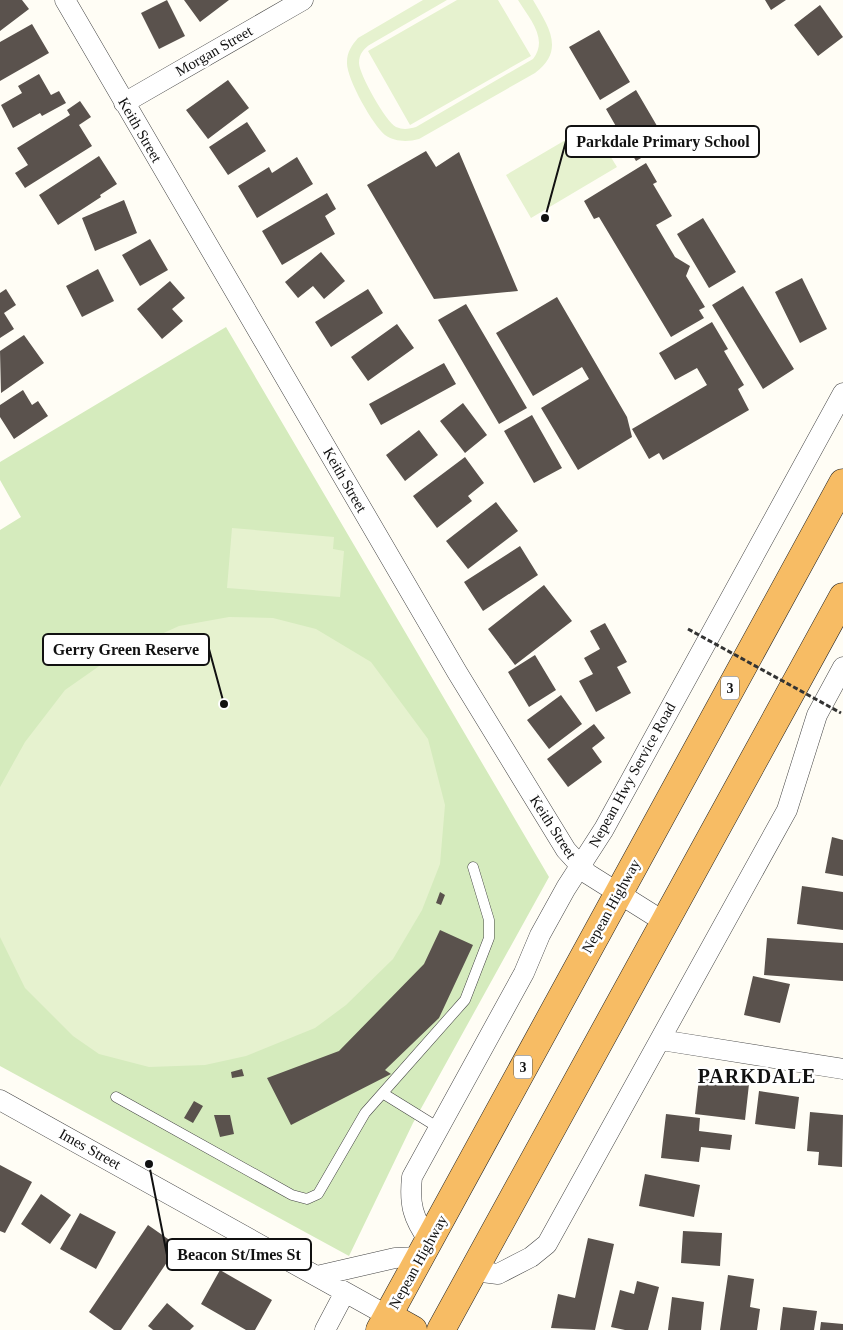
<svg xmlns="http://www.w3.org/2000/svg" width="843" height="1330" viewBox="0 0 843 1330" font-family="Georgia,serif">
	<rect width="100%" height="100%" fill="#fffdf5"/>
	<path fill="#d5ebbd" d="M226,327L549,877L413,1123L349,1256L0,1066V530L21,517L0,480V462Z"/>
	<path fill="#e6f2cf" d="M423,0H447L371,44C364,48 359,54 359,63C359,74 386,122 396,127C403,130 409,129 416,127L533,59C549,39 529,18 518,0H533C548,26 566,50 535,73L419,139C408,142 395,142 385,135C373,125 346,78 347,62C347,52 352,45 358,38Z
		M457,0H498L531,56L410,125L368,51Z
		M591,125L617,167L531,218L506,175Z
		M232,528L334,537L333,549L344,551L340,597L227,588Z
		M229,617L273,618L316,629L371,662L428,739L445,805L440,864L422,910L393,959L346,1005L315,1028L246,1056L205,1065L149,1067L99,1054L73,1036L25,988L0,937V787L25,742L65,690L115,655L179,626Z"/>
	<path fill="#5a524d" d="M0,0H22L29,9L0,31Z
		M167,0L185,36L159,49L141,13Z
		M184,0H229L200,22Z
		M765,0H786L771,10Z
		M820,5L843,37L818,56L794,25Z
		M32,24L49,53L0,81V42Z
		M599,30L630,82L600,100L569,47Z
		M39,74L51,95L59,91L66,103L42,116L40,113L13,128L1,105L22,93L18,86Z
		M228,80L249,108L208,139L186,110Z
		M636,90L667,143L636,161L606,109Z
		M80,101L91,117L79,125L92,146L25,188L15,173L28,165L17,148L70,115L67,110Z
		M247,122L266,151L228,175L209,147Z
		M426,151L436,167L459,152L518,291L434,299L367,185Z
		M99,156L117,184L100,195L101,197L58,225L39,195Z
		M297,157L313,184L257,218L238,186L269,167L272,173Z
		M646,163L657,182L653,184L672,216L656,225L675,257L690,266L686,276L705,307L699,310L704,318L671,337L599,217L594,219L584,201Z
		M327,193L336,209L325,216L335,234L282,265L262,231Z
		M124,200L137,233L95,251L82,218Z
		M703,218L736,272L709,288L677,234Z
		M150,239L168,270L140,286L122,255Z
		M321,252L345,281L324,299L313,286L298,298L285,282Z
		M98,269L114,301L82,317L66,286Z
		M802,278L827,329L800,343L775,292Z
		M170,281L185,298L172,309L183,321L162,339L137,309Z
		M743,286L794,369L763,389L712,305Z
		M6,289L16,305L4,313L14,329L0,338V293Z
		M368,289L383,313L331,347L315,322Z
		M557,297L627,417L632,437L578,470L541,408L589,379L582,367L533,396L496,333Z
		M466,304L527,408L499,424L438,320Z
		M712,322L728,349L724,351L744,385L738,389L749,410L663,460L659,453L649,459L632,429L707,385L697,368L675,380L659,353Z
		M397,324L414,348L368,381L351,357Z
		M24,335L44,363L1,393L0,351Z
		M444,363L456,384L381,425L369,404Z
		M23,390L32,405L38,401L48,416L14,439L0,417V405Z
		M463,403L487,435L465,453L440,421Z
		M532,415L562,468L534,483L504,431Z
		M419,430L438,455L405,481L386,455Z
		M465,457L484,483L468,496L472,501L437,528L413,496Z
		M496,502L518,531L468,569L446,541Z
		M520,546L538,575L483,611L464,582Z
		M544,585L572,621L515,665L488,629Z
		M605,623L627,662L617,667L631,693L596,712L579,681L593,674L584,658L600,649L590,631Z
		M535,655L556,690L529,707L508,672Z
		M561,695L582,724L549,749L527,720Z
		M594,724L605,738L592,748L602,762L568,787L547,759Z
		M832,837L843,840V876L825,873Z
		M802,886L843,892V930L797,924Z
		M440,892L445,895L441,905L436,903Z
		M440,930L473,945L439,1018L385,1070L391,1074L291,1125L267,1078L339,1051L424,964Z
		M767,938L843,943V981L764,975Z
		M753,976L790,984L780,1023L744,1015Z
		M242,1069L244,1076L232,1078L231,1072Z
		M699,1078L749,1084L745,1120L695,1114Z
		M759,1091L799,1097L795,1129L755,1124Z
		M194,1101L203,1106L193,1123L184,1118Z
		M810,1112L843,1115L842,1167L818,1165L819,1152L807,1151Z
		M666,1114L700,1118L699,1131L732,1135L730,1150L701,1147L699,1162L661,1158Z
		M214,1115H230L234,1134L220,1137Z
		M0,1165L32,1182L5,1233L0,1231Z
		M645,1174L700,1185L694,1217L639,1206Z
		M41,1194L71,1215L50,1244L21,1224Z
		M80,1213L116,1232L96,1269L60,1249Z
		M148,1225L178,1246L121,1330H114L89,1312Z
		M683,1231L722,1233L720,1266L681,1263Z
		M588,1238L614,1244L595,1330L551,1328L558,1294L575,1298Z
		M220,1270L272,1300L255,1330H246L201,1304Z
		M728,1275L754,1279L750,1307L760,1309L757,1330H720Z
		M637,1281L659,1287L648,1330H625L611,1327L620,1290L634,1294Z
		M672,1297L704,1302L701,1330H668Z
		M167,1303L194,1326L190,1330H153L148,1326Z
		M783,1307L817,1311L814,1330H780Z
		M821,1322L843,1324V1330H820Z"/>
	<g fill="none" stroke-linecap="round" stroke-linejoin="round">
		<g stroke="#444" stroke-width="11">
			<path id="service" d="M384,1094L439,1128
				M116,1097L292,1195L307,1199L318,1194L365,1113L465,1000L489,938V920L473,867"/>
		</g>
		<g stroke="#444" stroke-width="21">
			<path id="minor" d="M65,0L457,672L566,850L588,874L666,923
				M124,103L303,0
				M661,1040L843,1069
				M0,1100L388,1316
				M429,1241C413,1218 409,1205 412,1177L524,973L540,935L566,888L604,829L843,393
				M474,1271L498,1274L531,1257L547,1244L787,810L817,715L843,667
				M317,1276L395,1258L420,1257
				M325,1330L345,1292"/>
		</g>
		<g stroke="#222" stroke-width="29">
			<path id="trunk" d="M388,1316L413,1330
				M380,1330L843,483
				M441,1330L843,597"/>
		</g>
		<use href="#service" stroke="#fff" stroke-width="10"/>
		<use href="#minor" stroke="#fff" stroke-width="20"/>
		<use href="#trunk" stroke="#f7bc64" stroke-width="28"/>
		<path stroke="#333" stroke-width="3" stroke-dasharray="5 2.5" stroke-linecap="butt" d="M688,629L841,713"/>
	</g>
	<g text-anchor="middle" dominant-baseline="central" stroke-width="5" stroke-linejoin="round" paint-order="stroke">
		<g fill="#fff" stroke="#585858" stroke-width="1">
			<rect x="721" y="676.5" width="18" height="23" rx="4"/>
			<rect x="514" y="1055.5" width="18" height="23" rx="4"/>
		</g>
		<g font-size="14" font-weight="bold" fill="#111">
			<text x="730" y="688">3</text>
			<text x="523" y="1067">3</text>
		</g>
		<g font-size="15" fill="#111" stroke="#fff">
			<text transform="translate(214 51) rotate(-30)">Morgan Street</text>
			<text transform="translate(140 130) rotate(60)">Keith Street</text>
			<text transform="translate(345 480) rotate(60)">Keith Street</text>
			<text transform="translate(632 775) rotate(-61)">Nepean Hwy Service Road</text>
			<text transform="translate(553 827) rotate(57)">Keith Street</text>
			<text transform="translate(611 906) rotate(-61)">Nepean Highway</text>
			<text transform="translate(90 1149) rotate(29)">Imes Street</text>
			<text transform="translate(418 1262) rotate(-61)">Nepean Highway</text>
		</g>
		<g font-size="20" font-weight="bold" letter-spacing="1" fill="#111" stroke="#fff">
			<text x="757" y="1076">PARKDALE</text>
		</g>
	</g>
	<path fill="none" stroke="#111" stroke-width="2" d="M545 218L566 141M224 704L209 649M149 1164L167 1255"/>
	<g fill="#111" stroke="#fff" stroke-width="2">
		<circle cx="545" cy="218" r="5"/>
		<circle cx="224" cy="704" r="5"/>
		<circle cx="149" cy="1164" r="5"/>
	</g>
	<g fill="#fff" stroke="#111" stroke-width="2">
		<rect x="566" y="126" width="193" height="31" rx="5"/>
		<rect x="43" y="634" width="166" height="31" rx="5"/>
		<rect x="167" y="1239" width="144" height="31" rx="5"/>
	</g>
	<g font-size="16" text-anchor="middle" font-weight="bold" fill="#111">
		<text x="663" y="147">Parkdale Primary School</text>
		<text x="126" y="655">Gerry Green Reserve</text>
		<text x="239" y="1260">Beacon St/Imes St</text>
	</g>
</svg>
